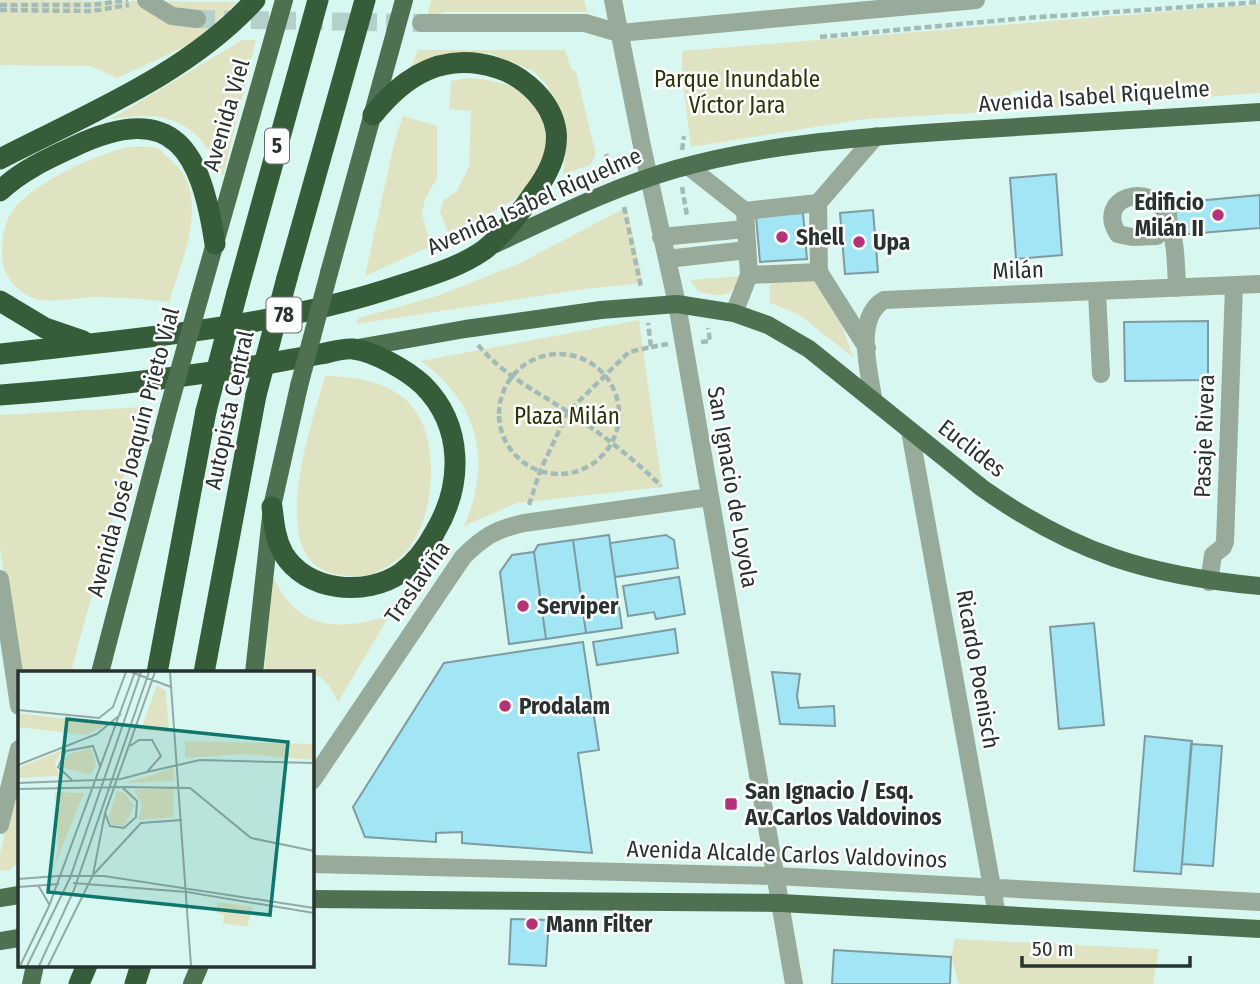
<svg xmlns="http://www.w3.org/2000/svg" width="1260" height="984" viewBox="0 0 1260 984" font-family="'Fira Sans Condensed',sans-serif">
	<rect width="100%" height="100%" fill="#d8f7f0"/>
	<path fill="#e0e3c2" d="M0,0L237,2L195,42L117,78L91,66L0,65Z
		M431,0H584L587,12H445L427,17Z
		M1260,4V93L1051,108L1033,89L1011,92L1006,111L865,119L691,147L682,75V51Z
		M242,40H256L223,176C210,145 187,117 150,116C138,115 124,118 111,119Z
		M418,50H565L571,69L576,72L596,155L590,165L563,174L567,143L563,119L546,84L533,71L489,53L448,56L410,69Z
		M468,78C511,81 543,92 546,140C547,145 548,151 547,156C544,165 534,181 528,188C513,205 469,222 448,232L440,212L444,200L457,191L469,167L471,111L449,109L451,81Z
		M403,116L437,126V178L425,199L422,214L431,246L365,276L394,144Z
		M129,147C137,147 150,146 157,148C161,150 166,156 170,159C213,194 182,260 169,302C144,299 120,297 94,297C79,298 49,303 36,299C20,294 8,281 3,266C0,244 3,217 20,202C45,178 96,154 129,147Z
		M627,207L643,283L585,289L356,324L359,318L437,296L518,264Z
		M782,271H809L837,311L853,357L798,314L770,303L769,287Z
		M741,276C731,300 720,297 698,291L690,280Z
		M639,320L662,487L517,503L464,526C493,461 478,402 421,361Z
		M325,376C395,377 433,403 431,477C430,501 424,527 410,547C397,564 371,579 350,576C338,575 325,573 315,565C274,529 313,420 325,376Z
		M143,407L71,672L19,673V679L0,549V415Z
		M273,577C299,631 337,631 389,616L338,702C321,662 299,672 264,673Z
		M19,775V862L8,871L0,870V854Z
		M955,939L1159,949L1153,984H959L951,957Z"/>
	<path fill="#a2e5f5" stroke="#7f9ba2" stroke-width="2" d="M1056,174L1062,255L1016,259L1010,178Z
		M1260,195V228L1177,235L1175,203Z
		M873,210L878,272L845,274L840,213Z
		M803,213L807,259L760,262L756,216Z
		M1208,321V380L1125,381L1124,322Z
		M609,535L622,628L586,633L573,540Z
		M666,535L674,540L678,568L615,577L610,543Z
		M573,540L586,633L546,639L534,552L538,545Z
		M534,552L546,639L509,644L500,572L512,555Z
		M679,577L685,614L656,619L654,612L628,616L623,586Z
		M1094,623L1104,725L1059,729L1050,627Z
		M675,629L678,653L597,665L593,642Z
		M583,642L599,750L578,753L592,853L462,843V832L436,833V842L365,837L353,807L444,663Z
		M772,672L800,674L797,696L799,708L834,706L835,726L780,724Z
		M1145,736L1192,741L1181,874L1134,871Z
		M1191,744L1222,746L1213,866L1182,864Z
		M511,919L549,920L546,966L509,964Z
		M834,950L951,957L950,984H832Z"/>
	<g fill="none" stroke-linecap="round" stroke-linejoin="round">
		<path stroke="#b5d0ca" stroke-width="18" stroke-dasharray="18 9" stroke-linecap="butt" d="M197,19L421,23"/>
		<path stroke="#a2bbb6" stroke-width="4.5" stroke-dasharray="7 3.5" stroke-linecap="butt" d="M0,5H92L128,0
			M0,10L92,11L129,5
			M820,37L1026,18L1260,2
			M682,150L684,136
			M606,154L613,172
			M682,187L687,216
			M624,207L641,287
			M701,342L710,341L708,328
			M478,345C504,376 535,390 568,412C602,434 633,458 661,486
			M651,347L668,344
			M499 414a60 60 0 1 1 120 0a60 60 0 1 1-120 0Z
			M529,505L540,471L568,412L629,352L651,347L648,323"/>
		<path stroke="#98aa99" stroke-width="18" d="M146,0L172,16L197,19
			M613,0L642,146L677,304L794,984
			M421,23H585L619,33L976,0
			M688,166L745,211L818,203
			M745,211L749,275L819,272
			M1157,236L1132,237L1118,234C1094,197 1152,180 1167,216C1176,238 1176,265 1177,288
			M661,237L745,229
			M667,259L747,250
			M1097,292L1101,374
			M734,313L749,275
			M867,348L819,272L818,203L876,136
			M873,398C869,369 854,318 884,300L1260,284
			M910,431L997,915
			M0,579L19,706
			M1209,582L1213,555L1223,547L1225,542L1234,286
			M312,781L463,557C483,537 496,529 524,523L710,497
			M0,825L19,749
			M312,864L776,876L1260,902"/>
		<path stroke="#507052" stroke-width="18" d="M495,244C554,217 613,187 676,169C771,142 871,137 969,130C1066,124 1163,118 1260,112
			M329,273L404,0
			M200,296L284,0
			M352,349L465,329L601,310L677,304L734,313L768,325L809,349L982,488C1074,553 1149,576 1260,586
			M100,673L169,407
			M254,673L272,507L299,386
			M0,898L19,895
			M312,899L781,903L1260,929
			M0,941L19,938
			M31,984L35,965
			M192,984L200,965"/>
		<path stroke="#365c39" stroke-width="21" d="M0,159C87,114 188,74 255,0
			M0,191C21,171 47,159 73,147C175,98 201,152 215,244
			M287,278L365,0
			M237,293L318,0
			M0,301L45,328L83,341
			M0,354C134,339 273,328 401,285C429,276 460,267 484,250C501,237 521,212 533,194C547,176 559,155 556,131C552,102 524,76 497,68C444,51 405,75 373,115
			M0,395C83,389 166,379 248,367C273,363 297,358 321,354C331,352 343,348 353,349C374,351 408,371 423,385C464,426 463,485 435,532C427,547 415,563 401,573C366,597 306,592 283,553C275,538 274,523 272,507
			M157,673L206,411
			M204,673L256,395
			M79,984L87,965
			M135,984L141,965"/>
		<path stroke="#507052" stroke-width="18" d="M299,386L329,273
			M169,407L200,296"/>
		<path stroke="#365c39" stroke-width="21" d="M256,395L287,278
			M206,411L237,293"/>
	</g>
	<g fill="#b5327b" stroke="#fff" stroke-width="2.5">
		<circle cx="1218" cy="215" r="7"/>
		<circle cx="782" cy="237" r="7"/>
		<circle cx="859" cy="242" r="7"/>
		<circle cx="523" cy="606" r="7"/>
		<circle cx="505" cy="706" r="7"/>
		<rect x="724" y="797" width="14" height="14" rx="3.5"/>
		<circle cx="532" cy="924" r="7"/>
	</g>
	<g text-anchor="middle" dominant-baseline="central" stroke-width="5" stroke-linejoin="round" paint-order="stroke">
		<g fill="#fff" stroke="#68706f" stroke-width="2">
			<rect x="265" y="128.5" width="24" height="35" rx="5"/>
			<rect x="266.5" y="297.5" width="35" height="35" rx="5"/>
		</g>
		<g font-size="21" font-weight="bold" fill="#283331">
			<text x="277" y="146">5</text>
			<text x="284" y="315">78</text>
		</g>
		<g font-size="23" fill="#303207" stroke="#fff">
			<text x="737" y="79">Parque Inundable<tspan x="737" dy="26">Víctor Jara</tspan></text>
			<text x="567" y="416">Plaza Milán</text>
		</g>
		<g font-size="23" fill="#283331" stroke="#fff">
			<text transform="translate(1094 96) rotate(-4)">Avenida Isabel Riquelme</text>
			<text transform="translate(226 115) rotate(-74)">Avenida Viel</text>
			<text transform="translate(534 201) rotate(-24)">Avenida Isabel Riquelme</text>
			<text transform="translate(1018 270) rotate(-2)">Milán</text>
			<text transform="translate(229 410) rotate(-78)">Autopista Central</text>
			<text transform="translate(1204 436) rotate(-88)">Pasaje Rivera</text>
			<text transform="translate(972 448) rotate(38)">Euclides</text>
			<text transform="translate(133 452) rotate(-75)">Avenida José Joaquín Prieto Vial</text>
			<text transform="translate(733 487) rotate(80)">San Ignacio de Loyola</text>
			<text transform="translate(417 582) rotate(-55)">Traslaviña</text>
			<text transform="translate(978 669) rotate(80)">Ricardo Poenisch</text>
			<text transform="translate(787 854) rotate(2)">Avenida Alcalde Carlos Valdovinos</text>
		</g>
		<g font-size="23" font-weight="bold" fill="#283331" stroke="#fff" text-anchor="start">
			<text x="1204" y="202" text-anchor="end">Edificio<tspan x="1204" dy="26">Milán II</tspan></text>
			<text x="796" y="237">Shell</text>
			<text x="873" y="242">Upa</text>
			<text x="537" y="606">Serviper</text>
			<text x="519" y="706">Prodalam</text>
			<text x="745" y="791">San Ignacio / Esq.<tspan x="745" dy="26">Av.Carlos Valdovinos</tspan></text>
			<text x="546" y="924">Mann Filter</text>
		</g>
	</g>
	<g transform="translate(18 671)">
		<rect width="296" height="296" fill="#d8f7f0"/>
		<path d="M139,14L148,20L151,61L123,59ZM0,42L90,53L68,64L0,56ZM167,70L296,73V89L228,83L167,87ZM73,77L78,93L73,104L45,97L48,84ZM45,79L37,92L41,105L0,107V97ZM155,96L156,110L105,112L135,104ZM155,116L156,146L120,149L124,134L116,119ZM99,120L107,122L116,135L106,155L93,153L91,145ZM37,121L66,122L34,201L40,178ZM199,231L235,236L229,256L205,252L206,244L199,242Z" fill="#e0e3c2"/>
		<path fill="none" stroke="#92a9a4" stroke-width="2" d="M113,1L153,16M152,1L173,295M0,39L81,47L95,36L108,1M0,94L79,63L103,43M129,101L182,89L296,92M54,109L40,96L48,80L75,75L82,95M0,112L103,108L129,101L143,85L134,69H121L112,75M104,116L172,117L233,167L296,180M0,118L104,116L119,130L118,146L106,157L92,155L87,142M76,203L123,152L164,149M40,205H86L296,237M0,208L40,205M55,212L169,221L296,242M20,214L31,233M0,216L41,213M2,295L31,235L117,1M9,295L52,207L123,1M21,295L56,219L131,1M30,295L75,204L87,142L137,1"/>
		<path fill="#0f766e" fill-opacity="0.15" stroke="#0f766e" stroke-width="3.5" d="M49,48L270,71L252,244L30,221Z"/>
		<rect width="296" height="296" fill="none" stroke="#283331" stroke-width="3.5"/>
	</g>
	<path d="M1022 956v10h168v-10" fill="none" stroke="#283331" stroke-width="3.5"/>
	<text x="1032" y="956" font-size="21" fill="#283331" stroke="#ffffff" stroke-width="5" paint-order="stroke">50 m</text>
</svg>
